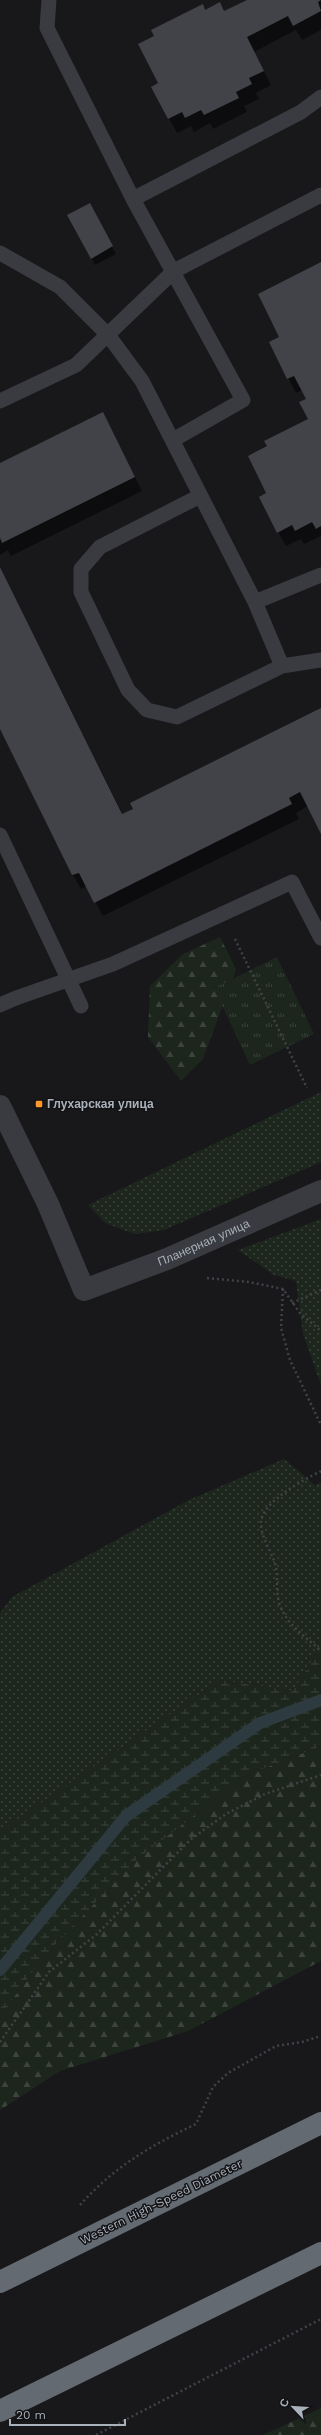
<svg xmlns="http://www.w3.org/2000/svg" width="321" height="2435" viewBox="0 0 321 2435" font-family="'Work Sans',sans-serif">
	<defs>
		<pattern id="grass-dots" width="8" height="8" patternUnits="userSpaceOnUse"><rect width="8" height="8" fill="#1d261d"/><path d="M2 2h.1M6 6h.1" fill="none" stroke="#3b433c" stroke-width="1.8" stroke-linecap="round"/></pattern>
		<pattern id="forest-firs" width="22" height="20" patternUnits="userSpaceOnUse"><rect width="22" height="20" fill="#1d261d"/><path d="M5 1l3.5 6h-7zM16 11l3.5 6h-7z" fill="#3b433c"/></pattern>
		<pattern id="wetland-marsh" width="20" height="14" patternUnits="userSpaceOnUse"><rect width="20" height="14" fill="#1d261d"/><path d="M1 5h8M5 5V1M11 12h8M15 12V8" fill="none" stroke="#3b433c"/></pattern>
		<pattern id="park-tufts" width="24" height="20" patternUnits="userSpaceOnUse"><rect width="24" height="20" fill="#1d261d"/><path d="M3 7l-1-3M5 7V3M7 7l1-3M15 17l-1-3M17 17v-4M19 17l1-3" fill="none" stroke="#3b433c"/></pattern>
	</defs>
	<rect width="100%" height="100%" fill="#18181b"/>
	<path fill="url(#grass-dots)" d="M321,1092V1162L164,1230L135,1234L105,1223L88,1205Z
		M321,1219V1385L303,1334L296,1281L274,1275L238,1250Z
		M284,1459L315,1485L321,1482V1645L293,1691L220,1680L0,1831V1613L12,1597L189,1500Z"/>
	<path fill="url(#forest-firs)" d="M220,937L236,969L203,1059L181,1081L148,1037L150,986L183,954Z
		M321,1746V1961L188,2031L60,2071L0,2110V2016L45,1955L137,1859L249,1774Z
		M321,2408V2435H263Z"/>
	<path fill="url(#wetland-marsh)" d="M321,1645V1746L249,1774L137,1859L45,1955L0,2016V1831L220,1680L293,1691Z"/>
	<path fill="url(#park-tufts)" d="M277,957L314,1034L250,1065L214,988Z"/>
	<path fill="#0007" d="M249,0H321V30L302,40L296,30L254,52L271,85L256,93L259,99L244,106L247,112L213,129L210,123L194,132L191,126L177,133L152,87L160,84L205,11L224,12Z
		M89,204L116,254L95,265L68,216Z
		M321,263V536L304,544L301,539L286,546L278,532L268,494L309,419L307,400L302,390L296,393L270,342L280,337Z
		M103,413L142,491L11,556L8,550L0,555V464Z
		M0,567L123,815L321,709V832L308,806L296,813L299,819L103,916L87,886L81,889L73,875L0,726Z"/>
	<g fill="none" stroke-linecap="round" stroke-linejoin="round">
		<path stroke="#2d3a40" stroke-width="12" d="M0,1970L126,1816L260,1723L321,1700"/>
	</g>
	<path fill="#424348" d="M247,0H321L318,2L321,11L293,26L288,16L247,37L264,71L249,78L252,84L236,92L239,98L204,115L201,110L185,118L182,112L168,119L151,87L158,83L138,44L154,36L151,30L203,4L205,10L220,2L224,11Z
		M90,203L113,246L91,259L67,215Z
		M321,262V526L316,529L312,522L295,531L292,525L277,533L259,497L266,493L248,456L267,446L264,441L308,419L299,402L306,399L294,376L287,379L269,342L279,337L258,294Z
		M103,412L135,477L2,543L0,538V463Z
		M0,567L122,814L133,809L130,803L321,708V834L300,792L289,798L292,804L94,903L79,873L72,875L0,729Z"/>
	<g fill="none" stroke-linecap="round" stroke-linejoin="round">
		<path stroke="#3f4247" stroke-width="2.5" stroke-dasharray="2 3" stroke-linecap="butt" d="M235,939L307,1088
			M207,1278L249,1282L283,1289L300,1313L321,1331
			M283,1289L281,1328L290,1360L321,1425
			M292,1303L321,1290
			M321,1471C305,1479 257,1504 261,1526C263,1541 272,1552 276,1567C278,1577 276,1587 278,1597C281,1621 305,1636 321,1651
			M0,2042L49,1972L97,1934L191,1839L226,1814L265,1794L321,1775
			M80,2205C114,2167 150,2146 196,2124L213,2087L228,2073L276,2046L302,2042L321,2036
			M96,2435L321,2319"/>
		<path stroke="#393b40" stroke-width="15" d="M49,0L47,28L133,199L301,112L321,97
			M133,199L243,400L173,440
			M0,253L60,287L108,335L142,381L255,602L282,666L321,660
			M0,401L76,365L174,271L321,195
			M200,496L100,547L81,569V592L128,690L147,710L177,717L282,666
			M255,602L321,575
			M0,835L81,1006
			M0,1005L16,998L113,964L292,882L321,938"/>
		<path stroke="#393b40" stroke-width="22" id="s1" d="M0,1106L48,1204L84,1290L167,1259L321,1191"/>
		<path stroke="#646a71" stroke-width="22" d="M0,2282L321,2123
			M0,2411L321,2253"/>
	</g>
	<rect fill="#ff992c" stroke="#131316" stroke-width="1.5" x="35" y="1100" width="8" height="8" rx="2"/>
	<g text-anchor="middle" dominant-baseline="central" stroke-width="3" stroke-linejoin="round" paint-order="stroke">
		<g font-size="12" font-weight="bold" fill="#a9b1bb" stroke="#131316" text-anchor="start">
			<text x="47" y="1104">Глухарская улица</text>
		</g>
		<g font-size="12" fill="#a9b1bb" stroke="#131316">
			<text stroke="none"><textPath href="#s1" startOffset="331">Планерная улица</textPath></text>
			<text transform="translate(161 2202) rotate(-26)">Western High-Speed Diameter</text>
		</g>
	</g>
	<g transform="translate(293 2407) rotate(295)" stroke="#131316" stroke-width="3" paint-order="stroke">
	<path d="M0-3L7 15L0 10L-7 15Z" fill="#a9b1bb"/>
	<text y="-6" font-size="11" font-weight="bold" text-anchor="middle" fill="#a9b1bb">С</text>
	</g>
	<path d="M10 2419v6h115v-6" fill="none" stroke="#a9b1bb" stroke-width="2"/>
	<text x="16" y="2419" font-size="12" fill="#a9b1bb" stroke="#131316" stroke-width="3" paint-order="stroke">20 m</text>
</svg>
